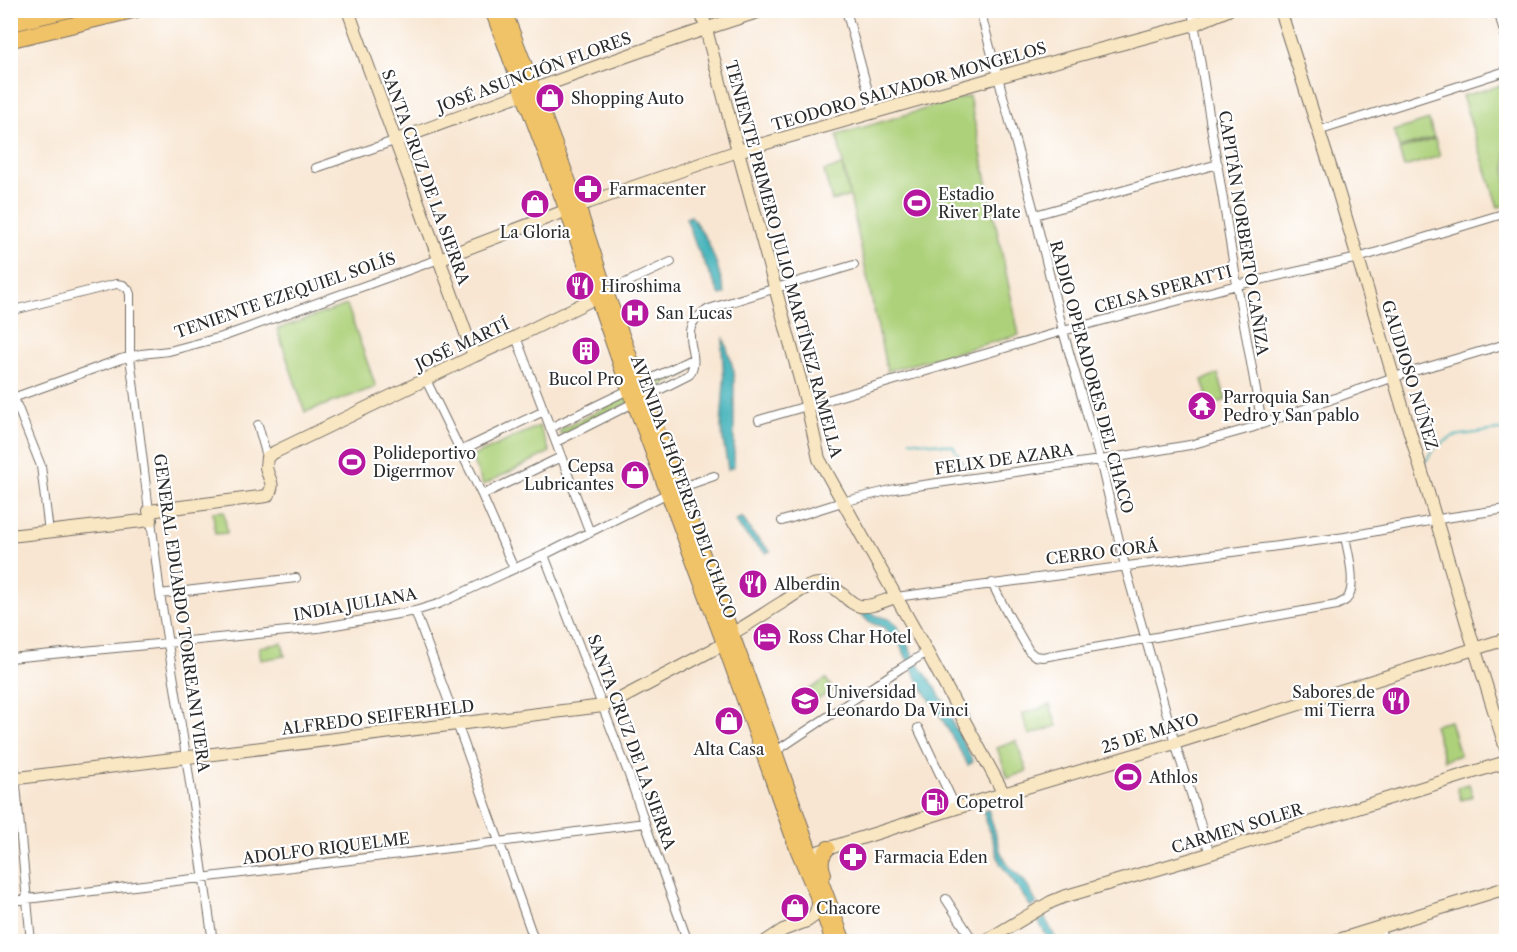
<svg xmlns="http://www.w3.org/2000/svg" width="1517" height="952" viewBox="0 0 1517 952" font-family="'Libre Caslon Text',serif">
	<rect width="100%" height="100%" fill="#fff"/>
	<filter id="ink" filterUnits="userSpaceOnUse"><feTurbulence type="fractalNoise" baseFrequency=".0167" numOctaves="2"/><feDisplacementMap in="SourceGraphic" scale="12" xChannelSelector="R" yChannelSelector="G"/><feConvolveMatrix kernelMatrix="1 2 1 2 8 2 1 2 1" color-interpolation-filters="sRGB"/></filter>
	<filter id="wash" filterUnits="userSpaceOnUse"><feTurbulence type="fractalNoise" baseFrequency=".008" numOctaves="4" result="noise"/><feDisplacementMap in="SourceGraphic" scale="24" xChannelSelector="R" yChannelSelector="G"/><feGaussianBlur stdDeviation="1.35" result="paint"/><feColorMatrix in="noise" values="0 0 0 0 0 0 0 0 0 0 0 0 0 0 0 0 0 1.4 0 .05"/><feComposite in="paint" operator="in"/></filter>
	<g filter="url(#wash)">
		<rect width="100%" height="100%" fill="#f8e6d2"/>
		<path fill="#add17a" stroke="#6c7e52" stroke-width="1.5" d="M1506,84V205L1498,207L1462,96Z
			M969,96L1019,335L887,371L850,196L832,201L824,171L842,166L849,194L837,135Z
			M1429,120L1434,138L1399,148L1394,131Z
			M1435,139L1440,156L1404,167L1399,150Z
			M347,305L376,387L305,412L277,329Z
			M686,368L688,370V373L651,391L649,390V386Z
			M1218,374L1226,400L1210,405L1202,380Z
			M627,397L630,402L562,435L560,434V430Z
			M539,426L550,452L483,485L471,457Z
			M224,511L227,533L215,534L213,512Z
			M282,643L285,656L261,660L259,647Z
			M826,679L833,690L809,705L802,694Z
			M1050,705L1057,726L1029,735L1022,714Z
			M1450,721L1460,755L1444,760L1434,725Z
			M1016,741L1027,771L1008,778L997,748Z
			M1469,784L1473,796L1461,800L1457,787Z"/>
		<path fill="#42b2ba" stroke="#366e72" stroke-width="1.5" d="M691,216L707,240L717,265L725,294L720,295L696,246L686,218Z
			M724,339L734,371V467L728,469L721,427L724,383L722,348Z
			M742,517L752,533L770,551L766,553C754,543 744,535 735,521Z
			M870,611L877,616L889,619L897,626L918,664L936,688L940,697L946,703L951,715L953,725L958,732L973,762L968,765L937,710L921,686L898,641L883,627L869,622L861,614Z
			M988,809L1001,853L1008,865L1025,882L1037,904L1031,907L1000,863L983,811Z
			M1045,918L1057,941H1049L1039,922Z"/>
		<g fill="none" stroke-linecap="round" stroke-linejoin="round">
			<path stroke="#42b2ba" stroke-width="2" d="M910,440L953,446L968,471
				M1425,462L1436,447L1454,436L1506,429"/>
		</g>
	</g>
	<g filter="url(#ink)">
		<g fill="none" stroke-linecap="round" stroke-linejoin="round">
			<g stroke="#736c65" stroke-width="10">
				<path id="street" d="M846,10L874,113
					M980,10L1035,215L1063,331L1100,460L1125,566L1175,743L1210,854
					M1192,10L1237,285L1262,424
					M1498,10L1506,40
					M1318,131L1506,71
					M316,168L394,141
					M1035,215L1218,164
					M606,292L671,262
					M10,311L116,284L123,285L128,289L130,294V357L149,511
					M516,337L590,533
					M426,380L482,495L514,569
					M14,398L41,466L49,532
					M10,399L121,359L141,354L169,351L222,337L439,259
					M759,420L1063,331L1237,285L1358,258L1506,213
					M258,425L267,457
					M550,428L692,359
					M556,442L689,375C705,353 670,330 709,309L776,288L854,265
					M460,451L544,411
					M482,495L561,457
					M151,520L160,594L186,756L213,942
					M782,521L842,502L895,489L1100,460L1190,445L1251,428L1394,377L1506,344
					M544,555L629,775L645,823L688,942
					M992,583L1006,611L1029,651L1035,656L1043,657L1337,605C1340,603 1343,602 1346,600C1358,588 1348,552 1345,537
					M160,594L296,578
					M896,597L1345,537L1445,518L1506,509
					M415,611L460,732L535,942
					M10,658L168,643L318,628L415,611L438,604L544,555L674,490L714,476
					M10,723L31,942
					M918,728L956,808
					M773,753L901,668L927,652
					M946,899L974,942
					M10,901L499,842L645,823
					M1379,927L1384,942"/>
			</g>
			<g stroke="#736c65" stroke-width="14">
				<path id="secondary" d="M348,10C389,126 433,240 474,356
					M701,10L738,151L807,405L819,459L927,652L1004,794
					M1280,10L1338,191L1471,637L1506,749
					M394,141C517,96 639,49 764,10
					M439,259L578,206L738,151L998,77L1195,24L1228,10
					M10,536L151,520L149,511L267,496C277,484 268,480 266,467C266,465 267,459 267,457L275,452L474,356L516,337L605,293
					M723,638C744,628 763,614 783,602C794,595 807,584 820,584C838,583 847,604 860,606C871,608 885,600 896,597
					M10,779L603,706L620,699L733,639
					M820,851L956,808L1175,743L1506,639
					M765,942L783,930L807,921L814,916L817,909L819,901
					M984,942L1051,902L1063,897L1202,856L1506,762
					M1332,942L1506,888"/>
			</g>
			<g stroke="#736c65" stroke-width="16">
				<path id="primary" d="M492,10L567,211L629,389L722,638L796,846L819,901L833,942
					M504,10L578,206L606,292L679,489L775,752L809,849L844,942
					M824,874C820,863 821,857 828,848"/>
			</g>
			<g stroke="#736c65" stroke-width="17">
				<path id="highway" d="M10,24L68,10
					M10,40L135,10"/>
			</g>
			<use href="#street" stroke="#fff" stroke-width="8"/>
			<use href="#secondary" stroke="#f9e7c3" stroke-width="12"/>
			<use href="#primary" stroke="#f1c369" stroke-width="14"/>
			<use href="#highway" stroke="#f1c369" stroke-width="15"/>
		</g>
	</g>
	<defs>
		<g id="shop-disc" transform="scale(1.5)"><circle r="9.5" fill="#b5179e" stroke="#fff"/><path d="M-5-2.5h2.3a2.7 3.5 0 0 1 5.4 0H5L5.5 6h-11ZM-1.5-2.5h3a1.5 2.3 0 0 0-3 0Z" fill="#fff"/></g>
		<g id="pharmacy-disc" transform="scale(1.5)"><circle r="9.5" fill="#b5179e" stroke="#fff"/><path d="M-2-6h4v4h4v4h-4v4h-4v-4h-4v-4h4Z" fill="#fff"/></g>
		<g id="stadium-disc" transform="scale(1.5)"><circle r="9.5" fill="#b5179e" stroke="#fff"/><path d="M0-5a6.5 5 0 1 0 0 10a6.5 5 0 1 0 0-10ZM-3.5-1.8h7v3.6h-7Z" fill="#fff"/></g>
		<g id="restaurant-disc" transform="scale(1.5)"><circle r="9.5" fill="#b5179e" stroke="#fff"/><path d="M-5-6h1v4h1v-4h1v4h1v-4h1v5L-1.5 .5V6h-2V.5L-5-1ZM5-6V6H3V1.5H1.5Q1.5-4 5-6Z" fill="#fff"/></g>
		<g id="hospital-disc" transform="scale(1.5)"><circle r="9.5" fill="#b5179e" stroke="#fff"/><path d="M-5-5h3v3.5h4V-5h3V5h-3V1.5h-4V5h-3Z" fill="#fff"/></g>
		<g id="building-disc" transform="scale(1.5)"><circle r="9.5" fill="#b5179e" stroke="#fff"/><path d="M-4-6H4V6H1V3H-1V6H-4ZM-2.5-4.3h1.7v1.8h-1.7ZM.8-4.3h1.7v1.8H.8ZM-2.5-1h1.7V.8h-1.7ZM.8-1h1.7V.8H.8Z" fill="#fff"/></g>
		<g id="temple-disc" transform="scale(1.5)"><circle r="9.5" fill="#b5179e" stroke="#fff"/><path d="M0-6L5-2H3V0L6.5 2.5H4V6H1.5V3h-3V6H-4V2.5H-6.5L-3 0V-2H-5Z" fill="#fff"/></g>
		<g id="hotel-disc" transform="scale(1.5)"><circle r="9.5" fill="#b5179e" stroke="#fff"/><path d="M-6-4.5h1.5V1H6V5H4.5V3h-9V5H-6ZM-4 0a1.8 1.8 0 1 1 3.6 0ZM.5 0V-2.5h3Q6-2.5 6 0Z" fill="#fff"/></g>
		<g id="school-disc" transform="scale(1.5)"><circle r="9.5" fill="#b5179e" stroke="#fff"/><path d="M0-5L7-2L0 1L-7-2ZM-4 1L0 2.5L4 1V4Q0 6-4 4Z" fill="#fff"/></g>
		<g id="fuel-disc" transform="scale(1.5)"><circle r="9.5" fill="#b5179e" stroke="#fff"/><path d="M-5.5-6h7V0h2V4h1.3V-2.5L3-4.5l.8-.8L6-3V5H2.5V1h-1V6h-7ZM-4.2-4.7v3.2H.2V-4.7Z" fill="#fff"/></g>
	</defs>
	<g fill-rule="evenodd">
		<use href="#shop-disc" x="550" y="98"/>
		<use href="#pharmacy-disc" x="588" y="189"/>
		<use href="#stadium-disc" x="917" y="203"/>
		<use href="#shop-disc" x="535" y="204"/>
		<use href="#restaurant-disc" x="580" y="286"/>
		<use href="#hospital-disc" x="635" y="313"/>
		<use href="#building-disc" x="586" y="351"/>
		<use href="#temple-disc" x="1202" y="406"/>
		<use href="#stadium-disc" x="352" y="462"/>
		<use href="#shop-disc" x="635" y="475"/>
		<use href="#restaurant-disc" x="753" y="584"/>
		<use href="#hotel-disc" x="767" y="637"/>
		<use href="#school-disc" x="805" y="701"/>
		<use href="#restaurant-disc" x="1396" y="701"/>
		<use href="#shop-disc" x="729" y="721"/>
		<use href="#stadium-disc" x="1128" y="777"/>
		<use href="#fuel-disc" x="935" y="802"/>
		<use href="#pharmacy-disc" x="853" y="857"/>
		<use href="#shop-disc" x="795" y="908"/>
	</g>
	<g text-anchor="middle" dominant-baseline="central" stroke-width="4.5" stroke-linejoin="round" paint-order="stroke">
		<g font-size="16" fill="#2b2b2b" stroke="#fff">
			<text transform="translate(534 72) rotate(-20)">JOSÉ ASUNCIÓN FLORES</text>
			<text transform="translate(909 86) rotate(-16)">TEODORO SALVADOR MONGELOS</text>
			<text transform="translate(426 177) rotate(70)">SANTA CRUZ DE LA SIERRA</text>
			<text transform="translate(1244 233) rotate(81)">CAPITÁN NORBERTO CAÑIZA</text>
			<text transform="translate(784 259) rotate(75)">TENIENTE PRIMERO JULIO MARTÍNEZ RAMELLA</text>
			<text transform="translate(1163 289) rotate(-15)">CELSA SPERATTI</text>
			<text transform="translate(285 295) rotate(-19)">TENIENTE EZEQUIEL SOLÍS</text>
			<text transform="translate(462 344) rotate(-25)">JOSÉ MARTÍ</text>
			<text transform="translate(1410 375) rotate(73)">GAUDIOSO NÚÑEZ</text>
			<text transform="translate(1092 377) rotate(75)">RADIO OPERADORES DEL CHACO</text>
			<text transform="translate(1004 459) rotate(-8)">FELIX DE AZARA</text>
			<text transform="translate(684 487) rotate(70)">AVENIDA CHÓFERES DEL CHACO</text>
			<text transform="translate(1102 552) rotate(-7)">CERRO CORÁ</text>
			<text transform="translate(355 604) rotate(-10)">INDIA JULIANA</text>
			<text transform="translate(182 613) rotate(82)">GENERAL EDUARDO TORREANI VIERA</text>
			<text transform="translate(378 717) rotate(-7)">ALFREDO SEIFERHELD</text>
			<text transform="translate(1150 733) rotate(-17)">25 DE MAYO</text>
			<text transform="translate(632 742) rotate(70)">SANTA CRUZ DE LA SIERRA</text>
			<text transform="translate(1237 828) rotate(-17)">CARMEN SOLER</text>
			<text transform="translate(326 848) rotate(-7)">ADOLFO RIQUELME</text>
		</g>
		<g font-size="16" fill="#2b2b2b" stroke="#fff" text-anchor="start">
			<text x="571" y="98">Shopping Auto</text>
			<text x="609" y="189">Farmacenter</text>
			<text x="938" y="194">Estadio<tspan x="938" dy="18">River Plate</tspan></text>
			<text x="535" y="232" text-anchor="middle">La Gloria</text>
			<text x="601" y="286">Hiroshima</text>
			<text x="656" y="313">San Lucas</text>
			<text x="586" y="379" text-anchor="middle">Bucol Pro</text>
			<text x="1223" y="397">Parroquia San<tspan x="1223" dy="18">Pedro y San pablo</tspan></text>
			<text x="373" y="453">Polideportivo<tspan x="373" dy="18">Digerrmov</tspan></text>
			<text x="614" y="466" text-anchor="end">Cepsa<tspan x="614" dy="18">Lubricantes</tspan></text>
			<text x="774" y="584">Alberdin</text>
			<text x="788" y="637">Ross Char Hotel</text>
			<text x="826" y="692">Universidad<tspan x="826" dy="18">Leonardo Da Vinci</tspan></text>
			<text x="1375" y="692" text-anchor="end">Sabores de<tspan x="1375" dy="18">mi Tierra</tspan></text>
			<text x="729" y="749" text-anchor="middle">Alta Casa</text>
			<text x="1149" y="777">Athlos</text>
			<text x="956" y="802">Copetrol</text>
			<text x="874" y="857">Farmacia Eden</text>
			<text x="816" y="908">Chacore</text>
		</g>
	</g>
	<rect width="1517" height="952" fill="none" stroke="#fff" stroke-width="36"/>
</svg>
